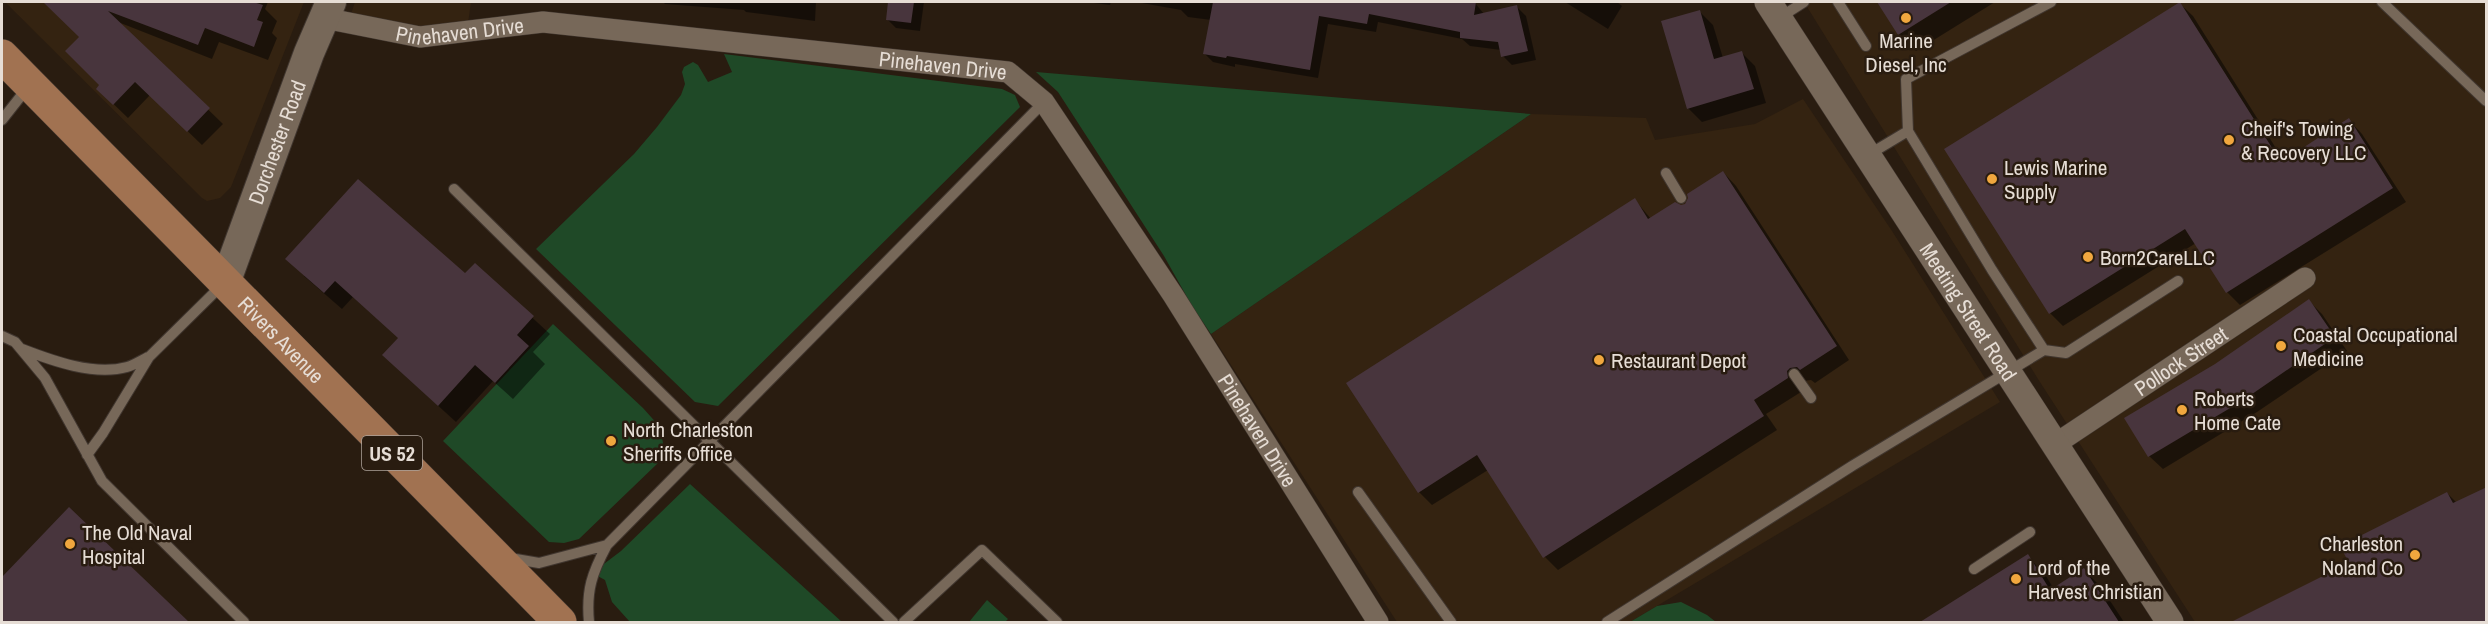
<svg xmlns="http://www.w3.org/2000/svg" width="2488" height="624" viewBox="0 0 2488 624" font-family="'Archivo Narrow',sans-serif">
	<rect width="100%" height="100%" fill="#291c10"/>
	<path fill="#342311" d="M5,2H304L231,187L220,198L207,201L202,198Z
		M355,2H471L467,31L348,23Z
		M1804,2H2486V622H2195L2038,379Z
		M1803,99L1892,231L2000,402L1630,622H1397L1211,334L1531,114L1646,118L1655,140L1755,124Z"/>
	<path fill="#1f4927" d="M724,54L1002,89L1015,95L1020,107L718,406L695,402L536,249L634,154L657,127L681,95L685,84L682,72L684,67L693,62L698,65L708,82L732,72Z
		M1036,72L1531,114L1211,334L1192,306L1164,256L1058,92Z
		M553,324L643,408L660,427L663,443L658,463L579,539L564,543L549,542L443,441Z
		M690,484L842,622H630L612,602L605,580L592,573L621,551Z
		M987,600L1008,619L1005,622H969Z
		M1681,602L1707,615L1716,622H1630L1657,606Z"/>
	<path fill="#0007" d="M44,2H268L265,9L277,21L272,33L277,38L268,60L219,42L212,59L118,22L223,124L202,145L150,95L128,118L98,89L101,85L81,38Z
		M663,2H816L815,21L746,12L744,10L665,4Z
		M890,2H924L920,31L896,28L887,19Z
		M1086,2H1111L1110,5Z
		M1136,2H1461L1475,3L1484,14L1517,7L1526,16L1536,60L1512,65L1503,56L1501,50L1470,46L1462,39L1378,22L1376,32L1328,24L1318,78L1235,64V67L1213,62L1204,53L1211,20L1188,17L1181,10Z
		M1565,2H1617L1622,6L1608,29Z
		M1878,2H1995L1916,51L1899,34Z
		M2179,3L2193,16L2284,161L2349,120L2362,134L2406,202L2240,305L2227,292L2196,243L2063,326L2050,313Z
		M1699,11L1713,25L1723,58L1742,53L1755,66L1766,103L1702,122L1688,108Z
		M1723,172L1736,186L1849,360L1815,383L1811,380L1804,381L1801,392L1766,414L1777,430L1558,570L1545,557L1488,470L1432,505L1419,492L1635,200L1651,219L1686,205Z
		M475,265L550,334L533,352L545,364L513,399L493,381L456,422L401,372L400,339L353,297L342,309L304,276L465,275Z
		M2309,301L2322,314L2347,351L2257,412L2163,469L2149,456L2216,365Z
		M2486,489V622H2253L2249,615L2351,564L2447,493L2457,503Z
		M69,510L187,622H2V580Z
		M2027,556L2044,573L2054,589L2084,570L2101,587L2124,622H1923Z"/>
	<path fill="#48353d" d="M43,2H253L263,5L257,20L263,22L254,47L205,28L198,45L108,11L210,108L187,132L135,82L113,105L96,89L99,85L65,51L79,37Z
		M888,2H914L911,23L886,20Z
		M1213,2H1476L1474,15L1517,5L1528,51L1501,57L1498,42L1460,38V32L1369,14L1367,24L1319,16L1310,70L1227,56L1226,58L1203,54Z
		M1877,2H1951L1898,35Z
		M2180,2L2281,162L2349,118L2393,188L2226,293L2185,229L2049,314L1944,149Z
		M1700,10L1714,59L1742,51L1754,89L1687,109L1661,21Z
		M1723,171L1837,346L1800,370L1797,367L1790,368L1787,371L1788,378L1754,400L1764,416L1543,558L1477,455L1418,493L1346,383L1635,198L1648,219L1675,202L1681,205L1685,204L1688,198L1687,194Z
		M358,179L465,273L475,263L534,316L517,335L529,346L495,383L475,365L438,406L382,355L398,338L335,281L324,293L285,259Z
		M2309,299L2335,337L2242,401L2148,457L2124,418L2215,364Z
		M2487,487V622H2231L2349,563L2340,546L2447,492L2453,503Z
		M69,507L189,622H2V577Z
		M2028,554L2050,590L2084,568L2119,622H1920Z"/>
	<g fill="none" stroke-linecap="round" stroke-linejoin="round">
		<g stroke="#40362f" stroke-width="12">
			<path id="service" d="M1838,2L1866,46
				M2382,2L2486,101
				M1779,18L1804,2
				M2,120L28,87
				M1868,155L1908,131
				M1666,173L1681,198
				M454,189L893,622
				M2,336L15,342L45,378L102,481L244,622
				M22,349C53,361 94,376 127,367C134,365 142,360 148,357
				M2044,350L1992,270L1908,131L1906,79L2051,2
				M1794,374L1811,398
				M87,455L103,433L149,357L222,285
				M1358,492L1451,622
				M607,545L1044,102
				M510,558L539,563L607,545C592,573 586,590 589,622
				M1974,569L2030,532
				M904,622L982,550L1057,622
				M1607,622L1852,466L2044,350L2066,353L2178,281"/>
		</g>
		<g stroke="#40362f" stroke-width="22">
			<g id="minor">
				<path id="s1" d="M324,18L420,37L543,22L1008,72L1044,102L1173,295L1378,622"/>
				<path id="s2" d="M2054,445L2305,278"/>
			</g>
		</g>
		<g stroke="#40362f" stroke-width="28">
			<g id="tertiary">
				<path id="s3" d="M1768,2L2170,622"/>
			</g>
		</g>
		<g stroke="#40362f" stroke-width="32">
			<g id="secondary">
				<path id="s4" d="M225,283L309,53L331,2"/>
			</g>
		</g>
		<g stroke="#40362f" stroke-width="34">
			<g id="primary">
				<path id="s5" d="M2,56L560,622"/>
			</g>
		</g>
		<use href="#service" stroke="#776859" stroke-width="10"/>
		<use href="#minor" stroke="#776859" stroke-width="21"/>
		<use href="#tertiary" stroke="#776859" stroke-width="27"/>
		<use href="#secondary" stroke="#776859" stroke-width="30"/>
		<use href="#primary" stroke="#a17251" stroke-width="33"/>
	</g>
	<g fill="#f0a73e" stroke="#291c10" stroke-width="2">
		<circle cx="1906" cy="18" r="6"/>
		<circle cx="2229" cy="140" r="6"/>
		<circle cx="1992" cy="179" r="6"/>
		<circle cx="2088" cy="257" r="6"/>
		<circle cx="2281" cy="346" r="6"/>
		<circle cx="1599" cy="360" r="6"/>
		<circle cx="2182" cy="410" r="6"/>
		<circle cx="611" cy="441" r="6"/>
		<circle cx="70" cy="544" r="6"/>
		<circle cx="2415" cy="555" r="6"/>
		<circle cx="2016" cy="579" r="6"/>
	</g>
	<g text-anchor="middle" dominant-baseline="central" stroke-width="5" stroke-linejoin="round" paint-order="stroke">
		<rect fill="#291c10" stroke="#ada39a" stroke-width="1.5" x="362" y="436" width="60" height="34" rx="4.5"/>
		<g font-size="20" font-weight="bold" fill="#e6ddd5">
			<text x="392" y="453">US 52</text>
		</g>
		<g font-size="21" fill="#e6ddd5" stroke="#291c10">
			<text stroke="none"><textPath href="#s1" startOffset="138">Pinehaven Drive</textPath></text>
			<text stroke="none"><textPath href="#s1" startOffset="624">Pinehaven Drive</textPath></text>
			<text stroke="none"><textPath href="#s4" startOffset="150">Dorchester Road</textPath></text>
			<text stroke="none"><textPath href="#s3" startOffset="369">Meeting Street Road</textPath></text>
			<text stroke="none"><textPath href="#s5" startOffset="398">Rivers Avenue</textPath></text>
			<text stroke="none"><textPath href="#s2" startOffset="152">Pollock Street</textPath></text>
			<text stroke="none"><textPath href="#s1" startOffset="1128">Pinehaven Drive</textPath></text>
		</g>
		<g font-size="21" fill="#e6ddd5" stroke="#291c10" text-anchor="start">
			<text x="1906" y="40" text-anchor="middle">Marine<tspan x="1906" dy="24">Diesel, Inc</tspan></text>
			<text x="2241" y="128">Cheif's Towing<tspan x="2241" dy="24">&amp; Recovery LLC</tspan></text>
			<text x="2004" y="167">Lewis Marine<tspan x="2004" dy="24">Supply</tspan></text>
			<text x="2100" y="257">Born2CareLLC</text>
			<text x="2293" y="334">Coastal Occupational<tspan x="2293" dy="24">Medicine</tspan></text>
			<text x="1611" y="360">Restaurant Depot</text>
			<text x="2194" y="398">Roberts<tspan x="2194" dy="24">Home Cate</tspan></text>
			<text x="623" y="429">North Charleston<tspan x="623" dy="24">Sheriffs Office</tspan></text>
			<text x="82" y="532">The Old Naval<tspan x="82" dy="24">Hospital</tspan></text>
			<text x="2403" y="543" text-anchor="end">Charleston<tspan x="2403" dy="24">Noland Co</tspan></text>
			<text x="2028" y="567">Lord of the<tspan x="2028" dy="24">Harvest Christian</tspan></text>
		</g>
	</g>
	<rect width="2488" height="624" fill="none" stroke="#e6ddd5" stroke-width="6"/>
</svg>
